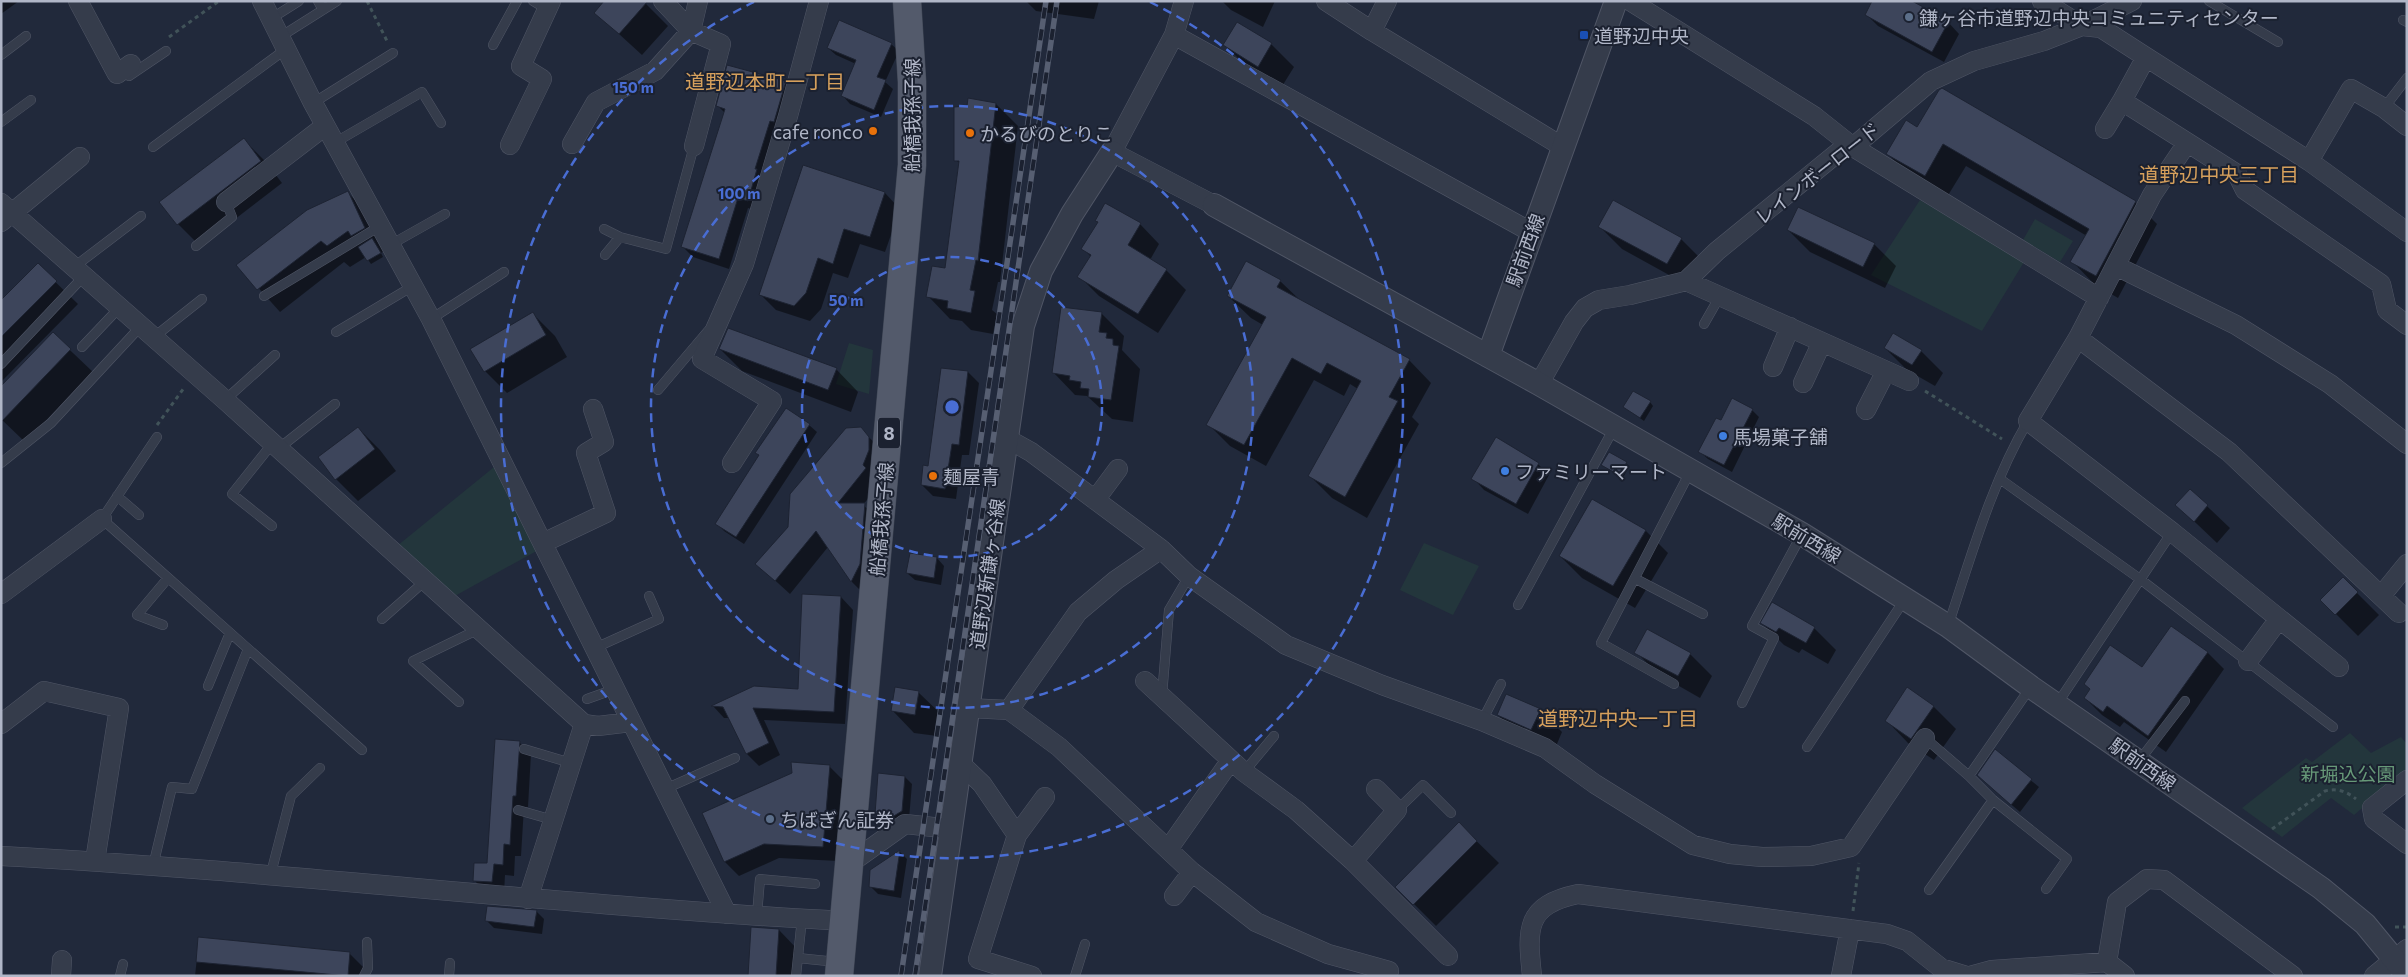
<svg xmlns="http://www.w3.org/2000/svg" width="2408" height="977" viewBox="0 0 2408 977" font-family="Commissioner,'Noto Sans JP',sans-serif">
	<rect width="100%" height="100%" fill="#21293b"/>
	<path fill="#23363c" d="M1920,200L2024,262L1982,331L1871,275Z
		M2035,219L2073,241L2060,262L2023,240Z
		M849,343L873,350L869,394L836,384Z
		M499,463L542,548L453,597L397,546Z
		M1424,543L1479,566L1453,615L1400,590Z
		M2350,733L2371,753L2401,737L2407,744V770L2354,815L2331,798L2282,837L2242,808L2306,758L2312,762Z"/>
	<path fill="#0007" d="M1,1H19L1,14Z
		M643,1L668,26L642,55L596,13Z
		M1026,1H1099L1094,19L1036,11Z
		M1222,1H1275L1263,27L1231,10Z
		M1866,14L1948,22L1959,34L1944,62L1878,26Z
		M1237,24L1271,44L1294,67L1281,88L1247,67L1225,45Z
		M891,44L899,51L885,82L893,89L881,117L850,104L843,96L856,64L836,55L828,48Z
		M785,82L795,92L758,211L748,208L729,269L693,257L683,247L725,113L718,106Z
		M996,104L1018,126L1000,282H998L992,310L997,314L993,334L971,330L962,321L950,319L928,296L946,270L960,164L956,160L968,107Z
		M1918,129L2135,202L2157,224L2118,298L2094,284L2072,261L2087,236L1966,166L1947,197L1909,176L1887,153Z
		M244,140L266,162L282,183L200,246L178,224L161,202Z
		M804,166L885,193L900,209L885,252L860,244L848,278L833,273L821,309L810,321L776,310L761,295Z
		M348,193L370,215L386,250L381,253L383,257L371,264L366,257L350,267L344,262L280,312L238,265Z
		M1097,221L1140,224L1159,244L1150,260L1166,270L1186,290L1158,333L1099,296L1079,276L1091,257L1083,248L1099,223Z
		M1600,227L1681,239L1703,261L1689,286L1622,249Z
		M1788,230L1874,244L1896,266L1885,288L1810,252Z
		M38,265L78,304L1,382V302Z
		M1280,281L1301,301L1409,360L1431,383L1412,417L1419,424L1367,518L1332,498L1310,476L1358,389L1350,384L1344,396L1314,380L1266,466L1230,446L1208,424L1263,325L1251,318L1228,296Z
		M533,314L555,336L567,357L507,393L485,371Z
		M1102,314L1124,336L1122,350L1140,369L1133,422L1112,419L1087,396L1075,395L1053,372Z
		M53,334L93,372L25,442L1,419Z
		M1885,348L1921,351L1943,373L1935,386L1907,370Z
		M720,349L836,369L858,392L851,412L742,371Z
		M968,372L979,383L969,455H962L956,499L933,496L922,485Z
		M1650,402L1653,406L1644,421L1624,407Z
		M1752,410L1759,417L1732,472L1708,459L1700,452L1721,422Z
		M809,425L817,432L744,544L724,531L717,523L760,456Z
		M358,428L380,450L396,471L358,501L336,479Z
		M860,429L875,443L880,483L863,505L879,519L866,596L852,582L828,547L790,594L757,564L789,528Z
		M1626,463L1629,466L1623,478L1603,465Z
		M1538,464L1549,475L1528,514L1484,490L1473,478Z
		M2190,490L2230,528L2217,543L2177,505Z
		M1593,501L1646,531L1668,553L1635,608L1582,578L1560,556Z
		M937,558L944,566L941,585L915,580L907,573Z
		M2343,579L2379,615L2358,636L2322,600Z
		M841,597L853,610L845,724L764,720L780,755L759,766L747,754L730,718H724L713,706L754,688L799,691Z
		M1762,623L1814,628L1836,650L1828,664L1802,649L1799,653L1784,645Z
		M1636,652L1690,654L1712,676L1700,698L1658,674Z
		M2207,652L2224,669L2166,752L2124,722L2120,727L2102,715L2085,698L2091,690L2085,684Z
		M918,692L941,714L937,736L914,733L892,710Z
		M1934,707L1956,729L1934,760L1908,743L1886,720Z
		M1540,710L1562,732L1554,751L1520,737L1498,715Z
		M519,742L531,754L528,807H524L521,856H515L514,876L505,875L504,894L486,893L475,881L488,865Z
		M1995,751L2039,787L2020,812L1986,783Z
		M829,766L844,781L838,861L779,858L739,876L725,862L703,814Z
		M880,775L905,777L912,784L909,819L883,835L875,828Z
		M1459,824L1499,863L1436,926L1397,887Z
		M900,852L907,859L901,898L878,894L870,886Z
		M536,911L544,919L542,934L494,928L487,921Z
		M779,930L801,953L799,976H749Z
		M199,938L349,953L372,976H195Z"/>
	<path fill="#3d455b" stroke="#1d2332" d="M604,1H648L619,34L594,13Z
		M1872,1H1912L1949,21L1932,52L1865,15Z
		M839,20L892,43L877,77L886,80L874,110L841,96L856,60L827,48Z
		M1237,22L1272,43L1258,67L1223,45Z
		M727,65L786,81L774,122L770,121L755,169H757L748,201L738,198L719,259L681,247L725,109L716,106Z
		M1942,88L2136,201L2096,276L2070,262L2089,229L1943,144L1925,176L1886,154L1906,120L1917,127L1939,90Z
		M968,98L996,103L978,261L976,260L970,290L975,291L971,313L947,308L948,301L926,297L932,266L945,268L959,161H954V107L967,106Z
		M244,138L261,161L177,225L159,202Z
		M803,165L885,192L870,237L844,229L833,264L818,258L806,293L794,306L759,295Z
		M348,191L365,228L351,236L348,231L327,246L321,241L257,290L236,265L307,210Z
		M1613,200L1682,238L1667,264L1598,227Z
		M1105,203L1141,223L1128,245L1167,269L1138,314L1077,277L1091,255L1081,249L1098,222L1095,221Z
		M1798,207L1875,243L1863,267L1787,230Z
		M372,238L381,253L367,261L358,247Z
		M1246,261L1281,280L1277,287L1410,359L1389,397L1398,401L1345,497L1308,476L1361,381L1327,363L1321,374L1292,358L1244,445L1206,425L1266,317L1227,296Z
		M38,263L57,281L1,337V300Z
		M1061,307L1102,312L1099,332L1107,333L1106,338L1113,339V345L1119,346L1111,400L1088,397L1089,389L1080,388L1081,382L1069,380L1070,376L1052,373Z
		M533,312L546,335L484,372L470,349Z
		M728,328L837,368L828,390L719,349Z
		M53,332L71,349L1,422V386Z
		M1893,333L1922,350L1912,365L1884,348Z
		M941,368L968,371L959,445L952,444L945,489L921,485L923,465L928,466Z
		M1633,391L1651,401L1640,418L1623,407Z
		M1732,398L1753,409L1724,465L1698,452L1716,418L1721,420Z
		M786,408L810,424L736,537L715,524L759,455L755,453Z
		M358,427L375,449L335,480L318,457Z
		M861,427L869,437V450L863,465L866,468L838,503H865L860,564L851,582L816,531L775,581L755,564L788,527L790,494L846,428Z
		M1496,437L1539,463L1516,504L1471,479Z
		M1609,452L1627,462L1619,475L1601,465Z
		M2190,489L2208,505L2194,522L2175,505Z
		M1592,499L1646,530L1613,586L1559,556Z
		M910,553L937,557L934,578L906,573Z
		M2343,577L2358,592L2335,615L2320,600Z
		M802,594L841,596L834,712L753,708L769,743L746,754L723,707L711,706L754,686L798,689Z
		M1772,602L1815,627L1806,643L1779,628L1776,632L1760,623Z
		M2171,626L2208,652L2148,736L2107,706L2103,712L2084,698L2090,689L2084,684L2110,645L2142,667Z
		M1647,629L1691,653L1678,676L1634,653Z
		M895,687L919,691L915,715L891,711Z
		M1907,687L1934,706L1911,739L1885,721Z
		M1506,694L1541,709L1531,730L1497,715Z
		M495,739L520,741L516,796H513L510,845L504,844L503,865L494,864L492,882L473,881L474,863H487Z
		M1995,749L2032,779L2011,805L1977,775Z
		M791,762L830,765L823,847L764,844L724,862L702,813L792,773Z
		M878,773L905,776L902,811L874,828Z
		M1459,822L1477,841L1413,905L1395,887Z
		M900,850L894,891L869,887L870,870Z
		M487,906L537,910L534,927L485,921Z
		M751,927L779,929L776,976H748Z
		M198,937L350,952L348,976L196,962Z"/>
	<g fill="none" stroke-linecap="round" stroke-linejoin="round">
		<g stroke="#505666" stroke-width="10">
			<path id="service" d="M318,1L323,10
				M533,1L548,10
				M2209,1L2278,42
				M280,13L299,1
				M2403,20L2407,22
				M280,37L337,1
				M493,45L517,1
				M1,55L26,36
				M129,76L166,51
				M313,103L393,53
				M2384,108L2407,78
				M1,122L31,100
				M334,143L422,92L441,123
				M153,147L286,49
				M604,229L620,237
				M390,245L445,214
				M196,246L232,217L226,202
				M605,255L620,237L666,249L694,146
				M74,267L141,216
				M264,296L380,226
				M431,319L504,272
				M1704,324L1720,296
				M336,332L413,286
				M154,337L202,299
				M82,347L120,307
				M1,364L84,276
				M658,390L708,331
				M225,400L275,355
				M157,437L102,519L362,750
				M278,449L335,404
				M1,463L51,423L141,326
				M2000,479L2140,579L2333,727
				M117,496L139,515
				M272,526L232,494L272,444
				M1636,579L1703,614
				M1518,605L1614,428
				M382,619L425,581
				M163,625L137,615L168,578
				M1948,626C1971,557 1991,484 2028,421
				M595,648L659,619L649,596
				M1674,684L1601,643L1691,470
				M208,686L230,633
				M1162,696L1169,610L1189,576
				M587,699L615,689
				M459,702L413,661L479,629
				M1742,703L1774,638L1752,626L1802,534
				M2057,704L2172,532
				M1482,721L1501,684
				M1925,738L1969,776L1993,800L2067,859L2046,889
				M1807,747L1905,599
				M524,749L571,763
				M2139,761L2185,701
				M1244,772L1274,736
				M1969,776L2030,688
				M665,789L735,758
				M518,810L553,820
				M1397,810L1423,785L1451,813
				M153,866L172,787L192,789L248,649
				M270,877L291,796L320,768
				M1929,890L1993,800
				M757,915L760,879L815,884
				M798,958L837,962
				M120,976L123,964
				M364,976L368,968L367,942
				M449,976L450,963
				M796,976L802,918
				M1075,976L1085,944"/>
		</g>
		<g stroke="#505666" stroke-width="20">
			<path id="minor" d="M78,1L117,74L131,64
				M262,1L313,103L431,319L727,914
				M663,1L691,31L698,1
				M1184,1L1174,35L1112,152L1214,205
				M1326,1L1372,31L1387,1
				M1630,1L1814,116L1853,147L2099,298
				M2042,1L2082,26L2101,28L2146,57L2309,161L2407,232
				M1372,31L1563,147
				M1174,35L1531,232
				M2146,57L2122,101L2237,174L2245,190L2381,284L2387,310L2407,325
				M2105,129L2122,101
				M2187,143L2152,195L2078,338L2028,421L2172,532L2339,667
				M572,144L596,102L655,71L691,31L721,44L694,146
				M510,145L542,79L521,66L551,1
				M2309,161L2351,89L2384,108L2407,126
				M226,202L325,126
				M1,203L225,400L584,724
				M1,222L80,157
				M2116,266L2236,325L2330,384L2407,444
				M1686,281L1909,381
				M2078,338L2229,452L2399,613
				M1773,367L1790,327
				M1803,383L1822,342
				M1539,384L1574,322L1585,308L1599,300L1630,295L1686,281L1717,251L1841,150L1853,147L1931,81L1974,61L2044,41L2082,26L2132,1
				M1866,410L1886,371
				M1006,438L1031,452L1161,549L1189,576L1286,645L1382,685L1482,721L1545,748L1595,784L1693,845L1730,854L1762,857L1811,856L1851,847L1925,738
				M732,463L772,401L702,359L744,264L788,116L819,1
				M1095,500L1118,469
				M543,543L606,513L586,453L604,442L593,409
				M1,594L102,519
				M2381,596L2407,564
				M2248,661L2279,619
				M1145,681L1244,772L1296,810L1353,861L1448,956
				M968,708L1009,710L1059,747L1192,872L1256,922L1328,954L1389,971
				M1009,710L1078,612L1116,580L1161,549
				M1,724L44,691L119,708L95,861
				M960,763L982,784L1017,835L978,959L1032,976
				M2407,780L2372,808L2374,819L2407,844
				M1017,835L1045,797
				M1169,848L1231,760
				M1,856C282,871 562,906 844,921
				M1353,861L1397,810L1376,789
				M849,864L905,824L952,829
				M1174,896L1192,872
				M528,899L584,724L598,726L631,722
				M61,976L62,960
				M1532,976C1527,929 1525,905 1578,894L1887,934L1907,941L1941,968L1967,976
				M1841,976L1850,929
				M1970,976L1992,970L2107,962
				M2125,976L2107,962L2117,902L2147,879L2164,880L2293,976
				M2374,976L2407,949"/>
		</g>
		<g stroke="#505666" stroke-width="24">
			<path id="tertiary" d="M1214,205L1539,384L1802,534L1948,626L2031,687L2321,888L2365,924L2407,975
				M1488,356L1616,1
				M930,976L1023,326L1041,271L1072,214L1112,152"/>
		</g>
		<g stroke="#3e4554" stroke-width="29">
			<path id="primary" d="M839,976L912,165V82L907,1"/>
		</g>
		<path stroke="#415359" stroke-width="3" stroke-dasharray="4 4" stroke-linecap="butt" d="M367,1L387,41
			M169,37L219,1
			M1925,391L2002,439
			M157,425L184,388
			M2272,829L2325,791C2337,788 2346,791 2356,799
			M1853,911L1859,863
			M2395,927H2407"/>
		<use href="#service" stroke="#353c4b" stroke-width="9"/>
		<use href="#minor" stroke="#353c4b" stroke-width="19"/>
		<use href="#tertiary" stroke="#353c4b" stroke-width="22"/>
		<use href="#primary" stroke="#535a6b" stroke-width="28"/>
		<g stroke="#575f72" stroke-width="5.5">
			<path id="rail" d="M901,976L1046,1
				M915,976L1057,1"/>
		</g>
		<use href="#rail" stroke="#1b2130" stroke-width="4" stroke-dasharray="11" stroke-linecap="butt"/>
	</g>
	<g fill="none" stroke="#496dd3" stroke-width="2.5" stroke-dasharray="9 6">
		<circle cx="952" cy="407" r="150"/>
		<circle cx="952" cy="407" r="301"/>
		<path d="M1150 2A451 451 0 1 1 754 2"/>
	</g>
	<g fill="#5c6f8a" stroke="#1b2130" stroke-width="2">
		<circle cx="1909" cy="17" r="5"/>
		<circle cx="770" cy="819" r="5"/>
	</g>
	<rect fill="#1a4fb4" stroke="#1b2130" stroke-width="2" x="1579" y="30" width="10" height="10" rx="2.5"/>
	<g fill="#e8710a" stroke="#1b2130" stroke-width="2">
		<circle cx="873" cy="131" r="5"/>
		<circle cx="970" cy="133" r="5"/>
		<circle cx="933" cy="476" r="5"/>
	</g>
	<g fill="#3f7fe0" stroke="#1b2130" stroke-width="2">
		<circle cx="1723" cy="436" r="5"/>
		<circle cx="1505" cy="471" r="5"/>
	</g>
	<g text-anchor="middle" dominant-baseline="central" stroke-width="4" stroke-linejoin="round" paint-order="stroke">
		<rect fill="#1b2130" stroke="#83899a" stroke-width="1" x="878" y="417.5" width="22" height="31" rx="4"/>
		<g font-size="18" font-weight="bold" fill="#b0b6c7">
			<text x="889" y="433">8</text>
		</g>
		<g font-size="19" fill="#b0b6c7" stroke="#1b2130" text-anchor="start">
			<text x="1919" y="17">鎌ヶ谷市道野辺中央コミュニティセンター</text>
			<text x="1594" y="35">道野辺中央</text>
			<text x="863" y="131" text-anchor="end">cafe ronco</text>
			<text x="980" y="133">かるびのとりこ</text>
			<text x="1733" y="436">馬場菓子舗</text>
			<text x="1515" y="471">ファミリーマート</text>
			<text x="943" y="476">麺屋青</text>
			<text x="780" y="819">ちばぎん証券</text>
		</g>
		<g font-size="19" fill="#b0b6c7" stroke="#1b2130">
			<text transform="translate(911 115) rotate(-90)">船橋我孫子線</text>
			<text transform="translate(1817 173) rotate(-38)">レインボーロード</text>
			<text transform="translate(1525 250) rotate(-70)">駅前西線</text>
			<text transform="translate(881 519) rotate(-85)">船橋我孫子線</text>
			<text transform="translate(1807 538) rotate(31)">駅前西線</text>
			<text transform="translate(987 574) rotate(-82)">道野辺新鎌ヶ谷線</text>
			<text transform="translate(2143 764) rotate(35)">駅前西線</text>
		</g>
		<g font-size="19" fill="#679978" stroke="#1b2130">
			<text x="2348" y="773">新堀込公園</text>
		</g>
		<g font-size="20" fill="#d6a05c" stroke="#1b2130">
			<text x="765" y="81">道野辺本町一丁目</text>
			<text x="2219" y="174">道野辺中央三丁目</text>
			<text x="1618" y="718">道野辺中央一丁目</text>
		</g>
	</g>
	<circle cx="952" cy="407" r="8" fill="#496dd3" stroke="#1b2130" stroke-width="2.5"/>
	<g font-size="15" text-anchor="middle" font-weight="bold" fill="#496dd3" stroke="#1b2130" stroke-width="4" stroke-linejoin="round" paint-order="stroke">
		<text x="633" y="93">150 m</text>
		<text x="739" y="199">100 m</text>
		<text x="846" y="306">50 m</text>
	</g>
	<rect width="2408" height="977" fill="none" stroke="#b0b6c7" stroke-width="5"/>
</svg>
